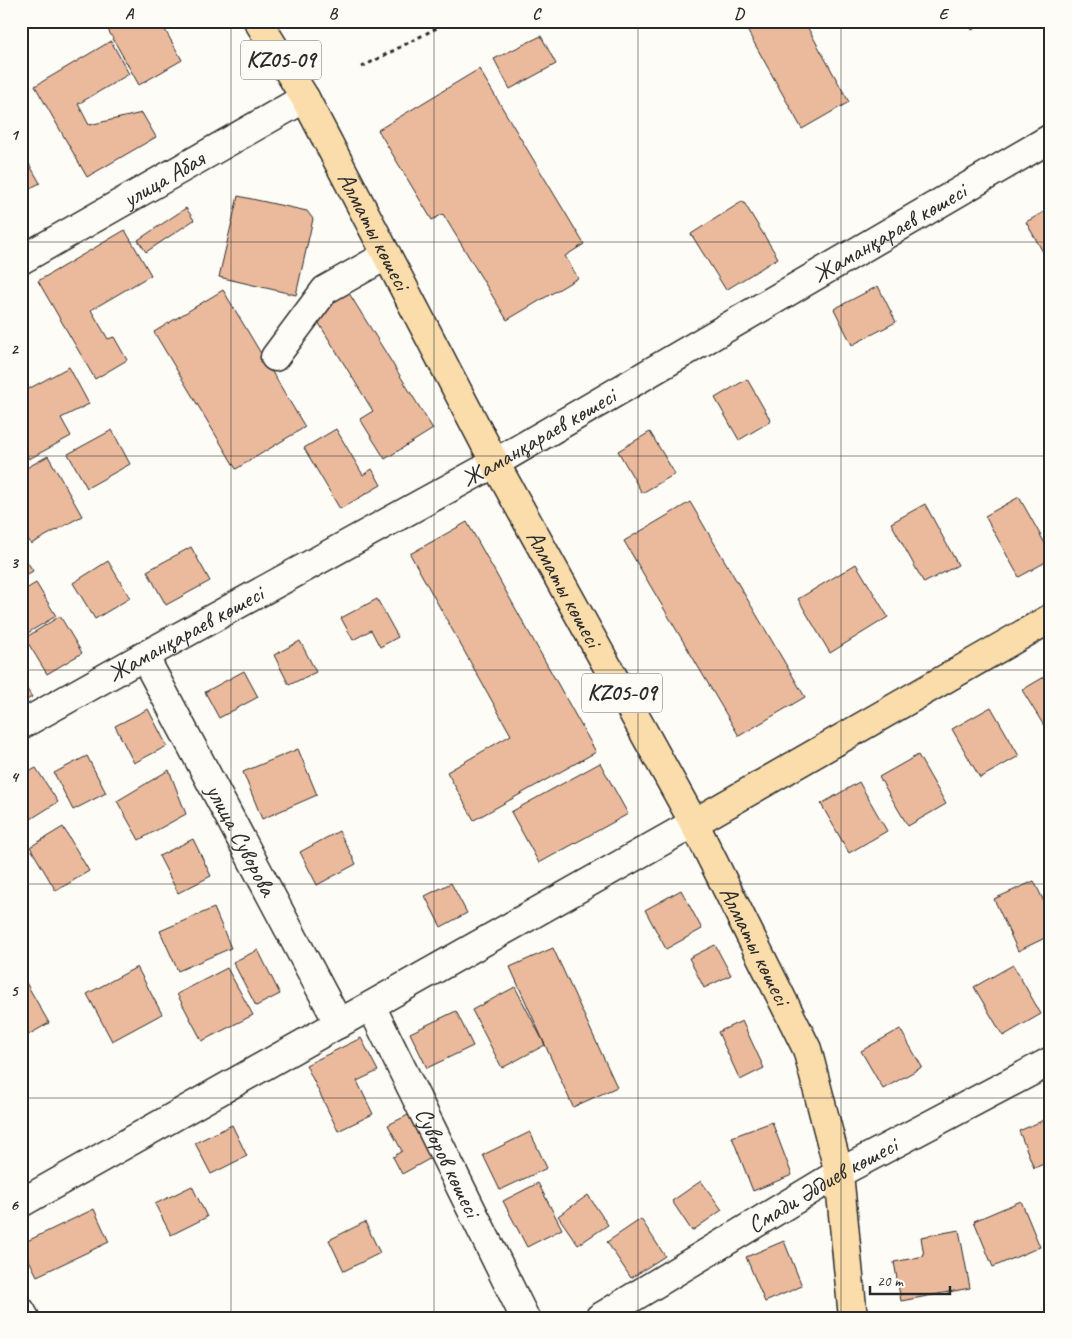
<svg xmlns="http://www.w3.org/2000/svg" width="1072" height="1339" viewBox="0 0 1072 1339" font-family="Caveat,sans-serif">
	<rect width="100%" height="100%" fill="#fdfcf7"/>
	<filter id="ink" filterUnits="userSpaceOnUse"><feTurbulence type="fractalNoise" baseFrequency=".02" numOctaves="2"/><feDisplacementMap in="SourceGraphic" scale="10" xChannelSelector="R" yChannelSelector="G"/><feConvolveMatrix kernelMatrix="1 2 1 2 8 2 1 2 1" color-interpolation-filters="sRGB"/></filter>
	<g filter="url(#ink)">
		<path fill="#ebba9c" stroke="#2b2b2b" d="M103,21H160L182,60L139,85Z
			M742,21H804L849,102L802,129Z
			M967,21H988L972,30Z
			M541,36L556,64L510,89L494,59Z
			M111,41L129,74L78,104L89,125L142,113L156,137L87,177L35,86Z
			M479,69L584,244L565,256L578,278L507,320L443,214L432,220L378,130Z
			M21,150L40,183L21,193Z
			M238,196L307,211L313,219L296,295L219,277Z
			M743,201L778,258L726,290L691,234Z
			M186,208L194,220L146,252L138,240Z
			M1051,208V266L1026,222Z
			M125,230L151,275L91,310L108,339L114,337L127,360L95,379L38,281Z
			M878,286L896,322L852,345L834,309Z
			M223,290L305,427L236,469L154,332Z
			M347,290L433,429L385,459L360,419L373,411L312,312Z
			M69,367L89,404L61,418L71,436L29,459L21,444V393Z
			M747,379L771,421L739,440L715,398Z
			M336,429L363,475L372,469L381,485L340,509L304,448Z
			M112,430L130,464L87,488L68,454Z
			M650,432L675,474L642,493L618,451Z
			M48,456L82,516L31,544L21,527V471Z
			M1019,497L1051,554V559L1019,577L985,516Z
			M690,502L805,697L739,736L624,541Z
			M925,504L958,565L924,583L891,523Z
			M467,522L596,752L474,820L447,772L511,735L410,554Z
			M191,547L210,581L166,605L147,571Z
			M21,552L33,571L21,578Z
			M108,561L130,598L95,619L73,583Z
			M856,564L888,617L830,653L798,599Z
			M36,583L56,616L21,637V592Z
			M377,599L398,637L380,647L371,630L353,640L341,618Z
			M60,616L82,653L47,674L25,638Z
			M300,641L316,672L289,685L274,655Z
			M244,671L258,697L219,718L205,692Z
			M1051,673V737L1022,690Z
			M21,680L32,697L21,703Z
			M991,707L1019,756L980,778L952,729Z
			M148,709L167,746L134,763L115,726Z
			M298,749L317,795L262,819L243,772Z
			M918,755L946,804L908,826L879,777Z
			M87,756L106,793L73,810L54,773Z
			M600,763L628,814L539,863L511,812Z
			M36,768L58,802L26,822L21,815V776Z
			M169,770L186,814L139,840L117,801Z
			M859,782L887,831L849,853L821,804Z
			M63,827L89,871L56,891L30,847Z
			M339,831L356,864L317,885L300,852Z
			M193,839L211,876L178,893L159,856Z
			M1034,881L1051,916V935L1018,951L994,899Z
			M451,883L467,913L441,927L425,896Z
			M681,890L702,929L666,949L645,910Z
			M214,908L231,948L178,971L160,931Z
			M715,945L731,975L704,988L689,958Z
			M553,948L617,1087L573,1107L510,967Z
			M258,950L280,994L256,1006L233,962Z
			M1013,965L1041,1014L1003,1036L974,987Z
			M137,967L162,1014L112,1041L87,994Z
			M227,968L253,1015L202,1041L177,994Z
			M21,974L49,1023L21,1039Z
			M515,987L545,1045L502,1068L472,1010Z
			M456,1011L473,1046L427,1068L410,1033Z
			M742,1021L764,1068L740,1080L718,1032Z
			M900,1029L922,1067L883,1089L861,1051Z
			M361,1038L378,1071L357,1081L373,1114L338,1131L306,1065Z
			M410,1114L433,1157L402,1174L393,1157L402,1151L388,1125Z
			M1051,1117V1161L1034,1168L1019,1131Z
			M772,1122L792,1175L753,1191L732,1137Z
			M232,1125L247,1156L211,1174L195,1143Z
			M530,1132L547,1168L500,1190L483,1155Z
			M701,1181L722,1210L692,1231L672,1201Z
			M538,1183L562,1229L527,1247L503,1201Z
			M192,1186L207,1217L171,1235L155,1204Z
			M588,1195L608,1225L578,1245L558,1216Z
			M1021,1201L1040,1247L993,1267L974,1221Z
			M94,1209L109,1242L37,1276L21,1244Z
			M641,1219L665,1256L631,1278L607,1242Z
			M365,1222L380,1253L344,1271L329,1240Z
			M959,1230L970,1288L901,1301L894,1262L924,1256L921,1237Z
			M784,1241L802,1286L765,1302L746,1257Z"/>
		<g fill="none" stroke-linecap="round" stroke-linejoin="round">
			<g stroke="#2b2b2b" stroke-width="31">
				<g id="minor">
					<path id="s1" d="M21,260L305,98"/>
					<path d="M275,357L325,290L387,255"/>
					<path id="s2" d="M144,656L339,1024"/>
					<path id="s3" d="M21,725L144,656L495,463L1051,138"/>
					<path id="s4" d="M371,1006L525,1318"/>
					<path d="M21,1203L694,823"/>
					<path d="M21,1311L25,1318"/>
					<path id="s5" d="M599,1318L839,1173L1051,1061"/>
				</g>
			</g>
			<g stroke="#2b2b2b" stroke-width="31">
				<g id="major">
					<path id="s6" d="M258,21L305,98L495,463L694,823L807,1049L839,1173L853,1318"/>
					<path d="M694,823L1051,618"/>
				</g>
			</g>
			<path stroke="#2b2b2b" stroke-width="3" stroke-dasharray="4 4" stroke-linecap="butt" d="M362,67L450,21"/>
			<use href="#minor" stroke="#fdfcf7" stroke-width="28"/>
			<use href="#major" stroke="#faddab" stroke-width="28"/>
		</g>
	</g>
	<path fill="none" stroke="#2b2b2b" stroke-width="1" stroke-opacity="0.55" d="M231,21V1318M434,21V1318M638,21V1318M841,21V1318M21,242H1051M21,456H1051M21,670H1051M21,884H1051M21,1098H1051"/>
	<g text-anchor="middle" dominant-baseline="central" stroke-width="5" stroke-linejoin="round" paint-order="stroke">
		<g fill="#fdfcf7" stroke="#6a6a68" stroke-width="1">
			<rect x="241" y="40.5" width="80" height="39" rx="4"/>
			<rect x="582" y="673.5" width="80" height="39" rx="4"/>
		</g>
		<g font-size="22" font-weight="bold" fill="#2b2b2b">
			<text x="281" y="60">KZ05-09</text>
			<text x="622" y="693">KZ05-09</text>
		</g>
		<g font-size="24" fill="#2b2b2b" stroke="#fdfcf7">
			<text stroke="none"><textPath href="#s1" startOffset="164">улица Абая</textPath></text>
			<text stroke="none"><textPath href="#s6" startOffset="240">Алматы көшесі</textPath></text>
			<text stroke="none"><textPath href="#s3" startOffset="998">Жаманқараев көшесі</textPath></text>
			<text stroke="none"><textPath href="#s3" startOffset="592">Жаманқараев көшесі</textPath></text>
			<text stroke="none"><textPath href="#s6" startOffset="645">Алматы көшесі</textPath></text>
			<text stroke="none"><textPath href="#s3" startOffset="188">Жаманқараев көшесі</textPath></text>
			<text stroke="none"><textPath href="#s2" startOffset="208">улица Суворова</textPath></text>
			<text stroke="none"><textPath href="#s6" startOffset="1050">Алматы көшесі</textPath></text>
			<text stroke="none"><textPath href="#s4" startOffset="174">Суворов көшесі</textPath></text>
			<text stroke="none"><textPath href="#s5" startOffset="260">Смади Әбдиев көшесі</textPath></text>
		</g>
	</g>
	<rect width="1072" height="1339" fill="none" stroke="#fdfcf7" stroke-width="55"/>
	<path d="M870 1286v8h80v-8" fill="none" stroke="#2b2b2b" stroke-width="2.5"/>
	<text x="877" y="1286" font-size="15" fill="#2b2b2b" stroke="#fdfcf7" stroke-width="4" paint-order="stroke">20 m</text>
	<rect x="28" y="28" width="1016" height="1284" fill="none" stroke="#2b2b2b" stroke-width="2"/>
	<g font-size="16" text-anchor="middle" font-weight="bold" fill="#2b2b2b">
		<text x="129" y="19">A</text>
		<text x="333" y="19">B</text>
		<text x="536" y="19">C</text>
		<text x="739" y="19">D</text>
		<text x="943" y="19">E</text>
		<text x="14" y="140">1</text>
		<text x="14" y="354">2</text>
		<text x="14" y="568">3</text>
		<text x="14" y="782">4</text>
		<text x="14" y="996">5</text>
		<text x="14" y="1210">6</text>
	</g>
</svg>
